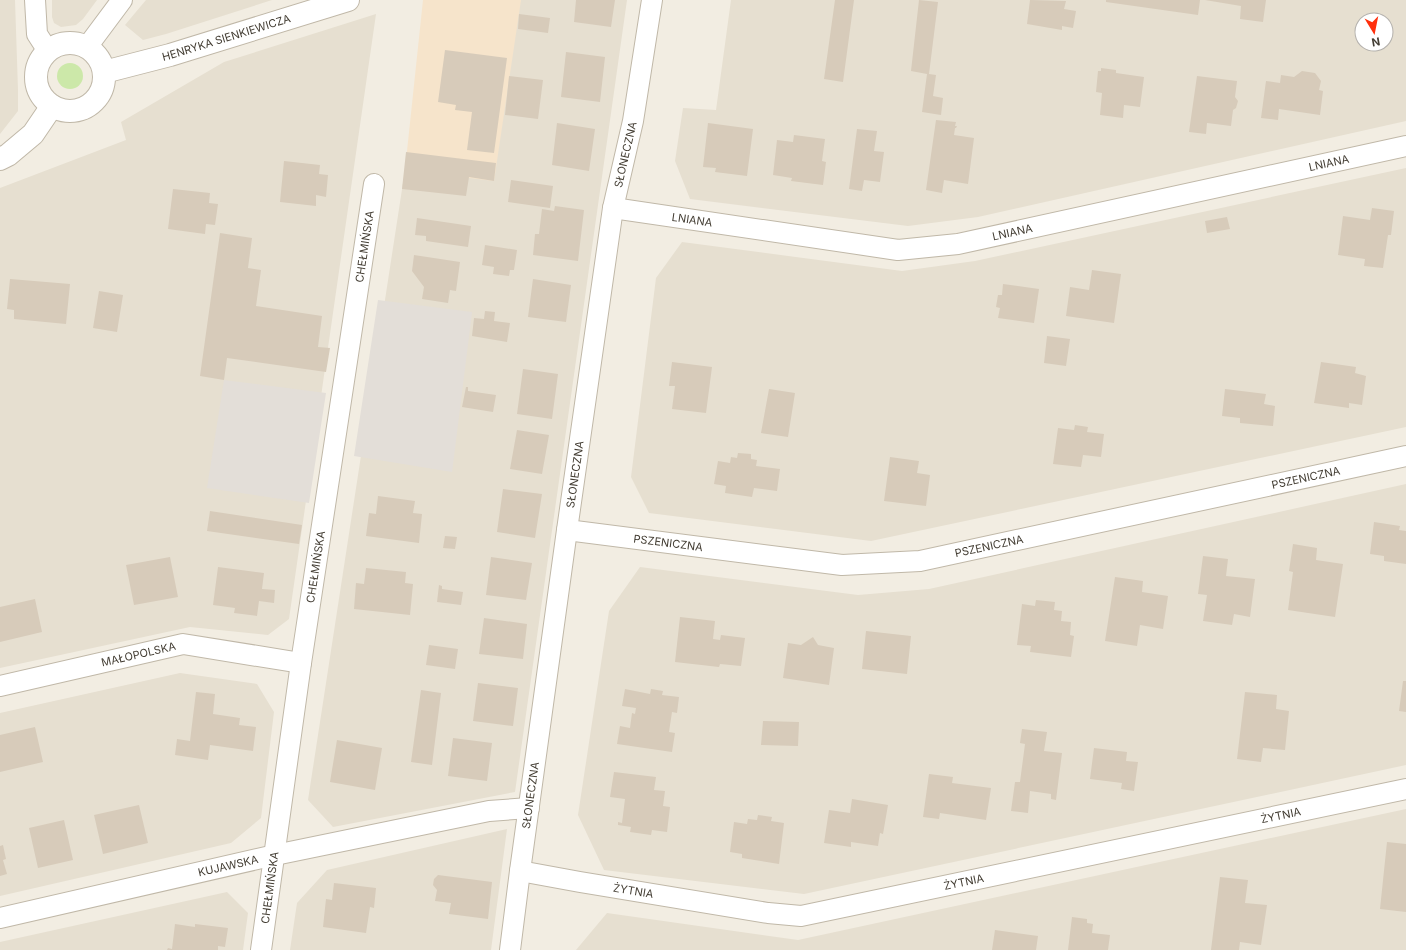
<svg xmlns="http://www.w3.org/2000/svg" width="1406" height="950" viewBox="0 0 1406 950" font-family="Inter,sans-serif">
	<rect width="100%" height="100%" fill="#f2ede2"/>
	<path fill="#e6dfd0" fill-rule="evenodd" d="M0,0H15L18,90V111L0,134Z
		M52,0H97L83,19L76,25L61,27L54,23L52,17Z
		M146,0H272L166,34L143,40L125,25Z
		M521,0H627L515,792L333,827L308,800L405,170Z
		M731,0H1406V121L978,217L908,226L690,199L675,161L683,108L716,110ZM1362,20H1386V44H1362Z
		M376,14L289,619L268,635L190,627L0,668V188L126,140L121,122L224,62Z
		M1406,168V427L871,541L649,513L631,477L656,278L682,242L902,271L975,261Z
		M1406,484V765L804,894L604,870L578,815L609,611L640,567L858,595L929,589Z
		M180,673L257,684L274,712L261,818L231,843L0,896V713Z
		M1406,809V950H576L607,913L798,940Z
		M507,829L491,950H290L297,903L327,870Z
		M227,892L248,913L243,950H0V942Z"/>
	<path fill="#f6e4cb" d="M423,0H521L494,181L405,170Z"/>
	<path fill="#e3ded8" d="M378,300L472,312L452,472L354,456Z
		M224,380L326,393L309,503L207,488Z"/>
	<path fill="#cce8a9" d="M57 76a13 13 0 1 1 26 0a13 13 0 1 1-26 0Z"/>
	<path fill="#d7cbba" d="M576,0H615L611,27L574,22Z
		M835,0H854L843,82L824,79Z
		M919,0L938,2L929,74L936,75L933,96L943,98L941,115L922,112L927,74L911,71Z
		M1030,0L1066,1L1064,9L1076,11L1073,28L1062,26V30L1027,24Z
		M1106,0H1200L1198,15L1106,2Z
		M1205,0H1266L1263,22L1240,19L1241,6Z
		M519,14L550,18L548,33L518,29Z
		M445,50L507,58L494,153L467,150L472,112L455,110L456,105L438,102Z
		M566,52L605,57L600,102L561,97Z
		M1101,68L1116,70V73L1144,77L1140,107L1124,105L1123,118L1100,115L1102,93L1096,92L1098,71H1101Z
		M1302,71L1315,73L1321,81L1319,90L1323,91L1320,115L1279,109L1278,120L1261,118L1266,81L1280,83L1281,75L1294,77Z
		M509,76L543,80L538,119L505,115Z
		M1197,76L1237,81L1235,97L1238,101L1236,108L1233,110L1231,126L1207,123L1206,134L1189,132Z
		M936,120L956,122L955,126H957L956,128H955L954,135L974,138L968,184L944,180L942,193L926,190Z
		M557,123L595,129L589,171L552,165Z
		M708,123L753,129L747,176L715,172L716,168L703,167Z
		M857,129L877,131L874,151L884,152L880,182L864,180L862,191L849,189Z
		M794,135L825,139L822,161L826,162L823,185L791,181L792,178L773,175L777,140L793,142Z
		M406,152L496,163L494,181L469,177L466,196L402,189Z
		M284,161L320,165L319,174L328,175L326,197L316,195V206L280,202Z
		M511,180L553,186L550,208L508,202Z
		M173,189L210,193L209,203L218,204L215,225L206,224L205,234L168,229Z
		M555,206L584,210L578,261L533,255L535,234H539L542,209L554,211Z
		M1372,208L1394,211L1391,235H1388L1383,268L1364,266L1365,259L1338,255L1343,216L1370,220Z
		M1227,217L1230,229L1207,233L1205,221Z
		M417,218L471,226L468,247L426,241V236L415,235Z
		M220,233L252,238L248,268L261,270L256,306L322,316L318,347L330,348L326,372L227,358L224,380L200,376Z
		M485,245L517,250L514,270H510L509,276L493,274L494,267L482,265Z
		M414,255L460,262L456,291L450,290L448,303L422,299L424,287L412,271Z
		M1092,270L1121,274L1114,323L1066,316L1070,287L1089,290Z
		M10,279L70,284L66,324L14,319V310L7,309Z
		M533,279L571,285L566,322L528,317Z
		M1003,284L1039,289L1034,323L998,318L1000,308L996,307L998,295H1002Z
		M99,291L123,295L117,332L93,328Z
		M485,311L495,312L494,321L510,323L507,342L472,336L474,318L484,319Z
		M1047,336L1070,339L1066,366L1044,363Z
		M672,362L712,367L706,413L672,409L675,386H669Z
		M1321,362L1356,367L1355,373L1366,376L1362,405L1349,403V408L1314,403Z
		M523,369L558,374L552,419L517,414Z
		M466,387H468V391L496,395L493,412L462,407Z
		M769,389L795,393L788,437L761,433Z
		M1225,389L1266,394L1264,404L1275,406L1273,426L1240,423V418L1222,416Z
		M1075,425L1088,427L1087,432L1104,434L1101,457L1083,455L1081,467L1053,464L1058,428L1074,430Z
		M517,430L549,435L542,474L510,469Z
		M738,453L751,454V459L757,460L756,466L780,469L777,491L754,488L752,497L725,493L726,486L714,484L718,461L730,463L731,457L737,458Z
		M890,457L919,461L917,473L930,475L926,506L884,501Z
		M503,489L542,494L535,538L497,532Z
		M378,496L415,501L413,513L422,514L419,543L366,536L369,513L376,514Z
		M210,511L302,525L299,544L207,531Z
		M1374,522L1400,526L1399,530L1406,531V564L1384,561V556L1370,554Z
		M445,536L457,537L455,549L443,548Z
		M1293,544L1317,548L1316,560L1343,564L1335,617L1288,610L1293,572L1289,571Z
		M1203,556L1228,559L1226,576L1255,579L1250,617L1234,614L1232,625L1203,621L1207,595L1198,594Z
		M170,557L178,597L134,605L126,565Z
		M491,557L532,563L526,600L486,595Z
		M218,567L264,573L262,589L275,590L274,603L259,601L257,616L234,613L235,608L213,605Z
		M366,568L406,572L405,583L413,584L410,615L354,609L356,583L364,584Z
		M1115,577L1143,581L1142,592L1168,596L1163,629L1140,625L1137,646L1105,641Z
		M439,585L442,586V589L463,592L461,605L437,602Z
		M35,599L42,632L0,642V607Z
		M1036,600L1055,602L1054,610L1062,611L1061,621L1071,622L1070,635L1074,636L1071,657L1030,652L1031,646L1017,645L1022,604L1035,606Z
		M680,617L715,621L713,639L720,640L721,635L745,638L741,666L720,664L719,667L675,662Z
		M484,618L527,624L523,659L479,654Z
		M866,631L911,636L907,674L862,669Z
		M813,637L818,645L834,648L829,685L783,678L788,643L801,645Z
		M429,645L458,649L455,669L426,665Z
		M1403,681H1406V712L1399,711Z
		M478,683L518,688L513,726L473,721Z
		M625,689L650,694L651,689L663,691L662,695L679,697L677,713L672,712L669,732L675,733L672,752L617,744L620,726L630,728L632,713L635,714L636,708L622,706Z
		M421,690L441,693L432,765L411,762Z
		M196,692L215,694L213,714L240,718L239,725L256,727L253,751L210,745L208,760L175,755L177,739L190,741Z
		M1245,692L1277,695L1276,709L1289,711L1285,750L1263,748L1261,762L1237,759Z
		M763,721L799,722L798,746L761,745Z
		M35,727L43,762L0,772V735Z
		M1022,729L1047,732L1044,751L1062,753L1056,800L1051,799V794L1030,791L1028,813L1011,811L1015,782H1020L1025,744L1020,743Z
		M453,738L492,743L487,781L448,776Z
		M337,740L382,748L375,790L330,782Z
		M1094,748L1127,752L1126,761L1138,762L1134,791L1121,789L1122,783L1090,779Z
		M614,772L656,777L654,790L665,791L663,806L670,807L667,832L652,830L651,835L630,832L631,827L618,825V822L622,823L625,799L610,797Z
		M929,774L953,777L952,783L991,788L986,820L940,813L939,819L923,817Z
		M852,799L888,805L883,834L880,833L878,846L851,842V847L824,843L829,810L850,813Z
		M139,805L148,843L103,854L94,815Z
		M758,815L772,817L771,821L784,823L779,864L742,858V854L730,852L734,822L747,824L748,819L757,820Z
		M64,820L73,860L38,868L29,828Z
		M1387,842L1406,844V912L1380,909Z
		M3,845L6,859L3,860L7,874L0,876V846Z
		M438,875L492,882L488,919L449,914L451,903L435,901L437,890L433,885L434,879Z
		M1220,877L1248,880L1245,903L1267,905L1261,945L1240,942L1239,950H1211Z
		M334,883L376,888L374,908L370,907L366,933L323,927L326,899L332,900Z
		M1072,917L1087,919V923L1093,924L1092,933L1110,935L1108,950H1068Z
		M175,924L195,927V924L228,928L225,947L218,946V950H167L168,948L172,949Z
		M995,930L1038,936L1036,950H992Z"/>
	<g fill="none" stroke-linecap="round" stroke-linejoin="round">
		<g stroke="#c0b8a8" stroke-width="22">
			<g id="minor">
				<path d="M35,0L37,34L48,51"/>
				<path d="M87,47L122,0"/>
				<path id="s1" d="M613,208L898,250L958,244L1406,146"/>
				<path id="s2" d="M567,530L842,565L920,561L1406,456"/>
				<path id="s3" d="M0,686L183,644L301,663"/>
				<path id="s4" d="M520,871L580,882L768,913L801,916L1406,789"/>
				<path id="s5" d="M0,918L275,855L489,811L529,808"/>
				<path id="s6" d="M261,950L301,663L374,184"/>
				<path id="s7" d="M510,950L520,871L567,530L613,208L633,121L652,0"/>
			</g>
		</g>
		<g stroke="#c0b8a8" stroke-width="24">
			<g id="tertiary">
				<circle cx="70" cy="77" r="34"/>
				<path id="s8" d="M104,72L170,55L348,0"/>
				<path d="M0,159L8,155L33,134L52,106"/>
			</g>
		</g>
		<use href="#minor" stroke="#fff" stroke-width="20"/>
		<use href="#tertiary" stroke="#fff" stroke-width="22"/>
	</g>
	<g text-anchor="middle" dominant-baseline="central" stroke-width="3.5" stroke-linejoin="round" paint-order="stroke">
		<g font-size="11" fill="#433d33" stroke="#fff">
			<text stroke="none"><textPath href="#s8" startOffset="127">HENRYKA SIENKIEWICZA</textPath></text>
			<text stroke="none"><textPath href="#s7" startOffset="804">SŁONECZNA</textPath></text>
			<text stroke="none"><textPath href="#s1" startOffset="728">LNIANA</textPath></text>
			<text stroke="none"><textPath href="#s1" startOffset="80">LNIANA</textPath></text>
			<text stroke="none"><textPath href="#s1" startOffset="404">LNIANA</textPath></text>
			<text stroke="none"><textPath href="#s6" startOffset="711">CHEŁMIŃSKA</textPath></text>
			<text stroke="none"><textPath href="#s7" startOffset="480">SŁONECZNA</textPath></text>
			<text stroke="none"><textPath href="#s2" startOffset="750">PSZENICZNA</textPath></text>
			<text stroke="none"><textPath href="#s2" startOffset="102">PSZENICZNA</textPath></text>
			<text stroke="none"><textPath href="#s2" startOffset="426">PSZENICZNA</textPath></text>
			<text stroke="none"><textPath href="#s6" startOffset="387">CHEŁMIŃSKA</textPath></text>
			<text stroke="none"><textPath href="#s3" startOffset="142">MAŁOPOLSKA</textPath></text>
			<text stroke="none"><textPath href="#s7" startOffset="156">SŁONECZNA</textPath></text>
			<text stroke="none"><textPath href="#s4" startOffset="775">ŻYTNIA</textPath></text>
			<text stroke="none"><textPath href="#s5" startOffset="234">KUJAWSKA</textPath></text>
			<text stroke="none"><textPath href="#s4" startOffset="451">ŻYTNIA</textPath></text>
			<text stroke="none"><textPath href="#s6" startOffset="63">CHEŁMIŃSKA</textPath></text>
			<text stroke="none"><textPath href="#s4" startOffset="115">ŻYTNIA</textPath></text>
		</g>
	</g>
	<g transform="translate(1374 32) rotate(170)"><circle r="19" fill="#ffffff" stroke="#b4b1ad"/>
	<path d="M0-3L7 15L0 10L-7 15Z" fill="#ff2f0c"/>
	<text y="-6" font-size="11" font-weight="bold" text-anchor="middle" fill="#433d33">N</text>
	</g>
</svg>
